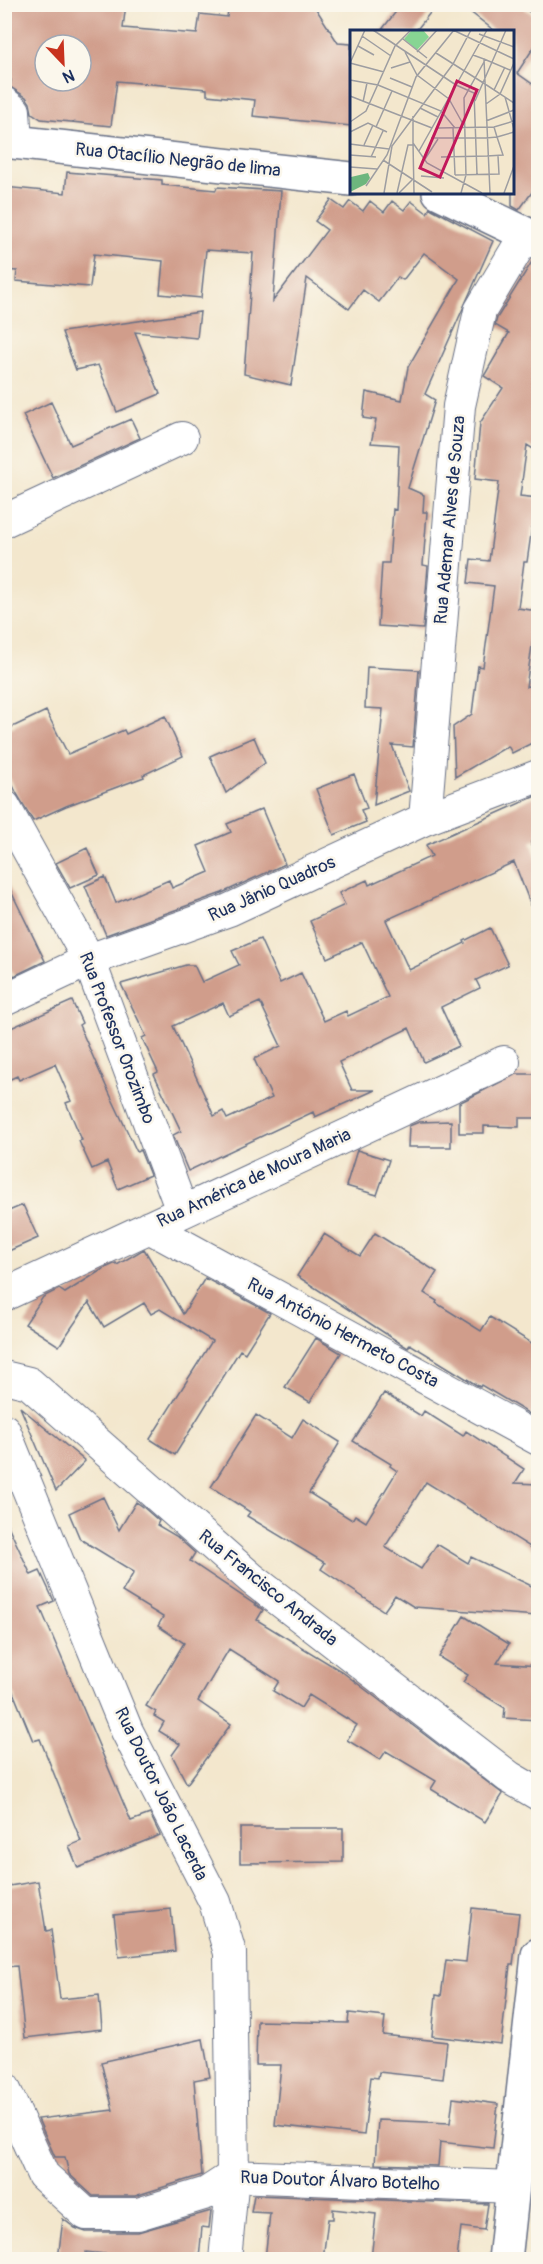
<svg xmlns="http://www.w3.org/2000/svg" width="543" height="2264" viewBox="0 0 543 2264" font-family="Pangolin,sans-serif">
	<rect width="100%" height="100%" fill="#fbf7ec"/>
	<filter id="ink" filterUnits="userSpaceOnUse"><feTurbulence type="fractalNoise" baseFrequency=".0167" numOctaves="2"/><feDisplacementMap in="SourceGraphic" scale="12" xChannelSelector="R" yChannelSelector="G"/><feConvolveMatrix kernelMatrix="1 2 1 2 8 2 1 2 1" color-interpolation-filters="sRGB"/></filter>
	<filter id="wash" filterUnits="userSpaceOnUse"><feTurbulence type="fractalNoise" baseFrequency=".008" numOctaves="4" result="noise"/><feDisplacementMap in="SourceGraphic" scale="24" xChannelSelector="R" yChannelSelector="G"/><feGaussianBlur stdDeviation="1.35" result="paint"/><feColorMatrix in="noise" values="0 0 0 0 0 0 0 0 0 0 0 0 0 0 0 0 0 1.4 0 .05"/><feComposite in="paint" operator="in"/></filter>
	<g filter="url(#wash)">
		<rect width="100%" height="100%" fill="#f3e7cd"/>
		<g id="blocks">
			<path fill="#d09d8b" fill-rule="evenodd" d="M4,4H126L123,28L197,34L200,14L227,17L229,4H313L338,43L351,44V126L253,116L255,100L207,95V89L117,81L111,126L41,119L32,113L30,103L26,97L10,87L11,80L4,78ZM45,45H81V81H45Z
				M402,4H437L415,32H380Z
				M460,4H518L538,18V41L517,73L538,88V184L519,210L512,206V32H496Z
				M67,172L162,180V185L216,190L217,187L281,191L273,301L327,230L315,221L331,200L344,209L350,201L363,211L370,201L384,212L392,201L404,210L411,201L427,213L430,208L493,241L425,394L435,400L408,488L424,495L423,512H427L423,565L428,566L423,629L378,626L382,563H389L393,509L396,510L399,445L371,443L376,420L363,418L366,392L402,400L408,367L459,279L424,253L403,280L398,277L379,302L363,290L349,309L307,278L291,385L244,374L253,253L206,250L201,298L160,294L163,261L94,254L90,287L16,281L17,271L4,270V187L65,193Z
				M533,260H538V452L527,445L520,496L538,498V528L532,527L527,562H524L518,608L537,611L526,687L538,682V740L512,753L508,746L455,777L453,727L472,714L478,666L483,667L494,586L468,583L471,559L489,561L499,482L475,479L480,423L503,388L484,376L509,333L495,325L497,318Z
				M200,312L197,338L135,332L160,394L117,412L98,365L76,370L62,332Z
				M51,402L71,445L131,419L140,438L53,478L23,415Z
				M367,667L419,670L413,747L392,745L409,791L374,805L383,709L365,708Z
				M46,711L68,754L124,730L126,734L165,716L183,756L143,775L144,777L66,806L33,821L17,794L4,767V731Z
				M254,737L265,763L226,793L210,756Z
				M354,774L367,808L361,810L366,822L334,835L316,789Z
				M538,795V838L531,842L538,861V920L537,921L514,862L386,920L409,970L465,943L464,941L490,928L508,965L476,980L480,988L441,1007L459,1046L424,1062L409,1028L339,1062L352,1090H375L315,1117L313,1112L188,1171L173,1135L181,1131L154,1074L158,1072L142,1038L146,1036L121,984L186,965H194L202,982L239,965L232,951L260,939L280,983L301,973L324,1021L346,1011L348,1016L388,997L362,942L327,958L310,921L345,905L339,893L367,880L369,885L432,856L426,845ZM260,1002L281,1046L254,1059L272,1098L227,1119L223,1111L214,1116L173,1026L223,1003L229,1016Z
				M262,809L285,864L222,893L106,935L85,886L105,877L116,903L169,880L172,888L209,872L198,846L231,832L227,824Z
				M87,848L99,875L70,888L56,863Z
				M4,877L45,961L14,976L4,956Z
				M72,1001L82,1023L79,1025L106,1086L137,1152L140,1150L150,1175L118,1189L107,1162L92,1169L79,1141L82,1140L66,1103L71,1101L55,1064L19,1080L17,1076L4,1082V1031Z
				M516,1074H538V1118H519V1127L484,1126V1133H459V1103Z
				M451,1121V1147H408L409,1126L419,1122Z
				M357,1150L389,1160L377,1195L346,1186Z
				M23,1205L38,1238L4,1253V1213Z
				M375,1233L437,1272L424,1293L437,1301L436,1303L481,1331L490,1317L538,1347V1419L481,1385L480,1387L475,1384L410,1344L408,1348L400,1343L297,1276L324,1234L360,1256Z
				M144,1249L183,1314L205,1278L270,1313L245,1353L240,1350L175,1455L150,1439L212,1341L160,1309L151,1314L144,1303L104,1327L89,1302L59,1346L25,1324L43,1297L59,1289L65,1293L103,1269L116,1263L117,1265Z
				M316,1338L341,1353L310,1402L285,1387Z
				M384,1393L421,1416L424,1411L463,1436L466,1431L524,1469L515,1483L538,1484V1552L426,1482L385,1547L421,1569L437,1544L468,1563L471,1557L538,1589L537,1616L414,1607L395,1595L384,1611L321,1569L325,1563L247,1516L250,1512L211,1487L256,1415L292,1438L303,1419L340,1442L309,1493L352,1520L355,1515L366,1522L397,1471L390,1466L391,1464L353,1441Z
				M20,1407L85,1461L56,1491Z
				M103,1497L119,1530L136,1502L142,1506L159,1521L157,1525L176,1536L195,1553L190,1561L263,1610L257,1620L341,1671L503,1794L485,1822L431,1789L436,1781L386,1751L380,1760L347,1740L357,1725L309,1695L301,1708L273,1691L279,1681L229,1649L198,1701L231,1724L187,1784L172,1755L180,1744L159,1731L164,1722L154,1716L156,1712L146,1706L184,1643L158,1626L163,1617L122,1592L134,1572L80,1539L69,1513Z
				M4,1517L31,1575L40,1571L54,1601L40,1607L131,1821L150,1814L160,1835L78,1868L69,1846L81,1841L40,1739L33,1741L4,1670Z
				M464,1616L509,1644L497,1663L538,1666V1720L504,1718L505,1708L463,1682L468,1675L439,1657Z
				M240,1828H343V1862L240,1863Z
				M38,1881L46,1931L51,1930L60,1999L99,1995L102,2029L25,2038L17,1966L4,1967V1887Z
				M472,1908L519,1913L513,1965H510L501,2044L432,2036L436,1995L441,1996L446,1960L466,1962Z
				M171,1909L175,1951L119,1957L114,1915Z
				M349,2013L385,2017L383,2035L447,2042L443,2079L379,2072L378,2078L371,2077L364,2135L275,2125L281,2065H256L257,2021L348,2023Z
				M203,2039L210,2077L194,2080L202,2175L135,2196H93L69,2174L65,2157H55L38,2119L113,2110L101,2062Z
				M453,2098L498,2104L493,2148L440,2142L438,2166L375,2164L378,2120L450,2123Z
				M254,2195L488,2204L484,2230L461,2227L457,2259H371L376,2214L333,2209V2219H328L323,2259H265L270,2213L251,2212Z
				M211,2211L209,2228L202,2227L199,2259H154L86,2252L85,2259H58L63,2219L75,2228L86,2232H138Z"/>
		</g>
	</g>
	<g filter="url(#ink)">
		<use href="#blocks" fill-opacity="0" stroke="#676f85" stroke-width="1.5"/>
		<g fill="none" stroke-linecap="round" stroke-linejoin="round">
			<g stroke="#676f85" stroke-width="34">
				<path id="minor" d="M4,103L14,111L16,142
					M4,521L182,438
					M4,806L89,960L182,1211
					M425,819L459,406L480,311L526,234
					M4,1000L89,960L229,910L425,819L538,776
					M149,1227L538,1439
					M4,1295L504,1062
					M4,1377L29,1383L252,1579L509,1777L538,1794
					M4,1430L127,1731L215,1902L230,1953L233,2176L225,2260
					M4,2088L43,2175L86,2214H138L207,2193L233,2176L513,2187"/>
			</g>
			<g stroke="#676f85" stroke-width="36">
				<path id="major" d="M4,141L351,179
					M439,192L526,234L538,242
					M505,2260L538,1955"/>
			</g>
			<use href="#minor" stroke="#fff" stroke-width="32"/>
			<use href="#major" stroke="#fff" stroke-width="33"/>
		</g>
	</g>
	<g text-anchor="middle" dominant-baseline="central" stroke-width="5" stroke-linejoin="round" paint-order="stroke">
		<g font-size="18" fill="#1b2f5e" stroke="#fbf7ec">
			<text transform="translate(178 160) rotate(6)">Rua Otacílio Negrão de lima</text>
			<text transform="translate(450 520) rotate(-85)">Rua Ademar Alves de Souza</text>
			<text transform="translate(272 889) rotate(-24)">Rua Jânio Quadros</text>
			<text transform="translate(117 1038) rotate(69)">Rua Professor Orozimbo</text>
			<text transform="translate(254 1178) rotate(-25)">Rua América de Moura Maria</text>
			<text transform="translate(343 1333) rotate(28)">Rua Antônio Hermeto Costa</text>
			<text transform="translate(268 1588) rotate(39)">Rua Francisco Andrada</text>
			<text transform="translate(161 1794) rotate(64)">Rua Doutor João Lacerda</text>
			<text transform="translate(340 2181) rotate(2)">Rua Doutor Álvaro Botelho</text>
		</g>
	</g>
	<g transform="translate(350 30)">
		<rect width="164" height="164" fill="#f3e7cd"/>
		<path d="M62,0H73L79,7L67,20L54,9Z" fill="#87d593"/>
		<path d="M18,143L20,148L16,154L0,162L1,147Z" fill="#6db67d"/>
		<path fill="none" stroke="#9d9da1" stroke-width="1.5" d="M23,0L106,55M103,0L164,29M129,4L164,17M12,6L41,26M53,9L77,28M8,16L24,25M55,22L67,45L99,69M67,22L87,0M86,23L135,54M123,25L134,29L140,163M134,29L160,40M0,33L15,0M0,33L34,42M41,38L60,32M40,48L62,57M0,50L28,55L91,81L105,98M135,54L164,73M106,55L124,63L127,144M144,60L155,37M0,66L82,98M155,67L164,99M99,69L113,94M125,71L156,0M13,72L17,53M136,74L150,64L164,33M70,78L88,87M63,86V113L77,133L132,163M136,91L164,80M0,92L16,81L45,16L61,0M26,97L42,61M144,97L147,107L164,102M88,98L144,97L164,91M103,98L105,145M0,102L18,93L37,102M81,108H136M136,108L147,107L153,125L137,126M63,113L64,163M0,114L39,119M14,115L23,95M69,121L137,0M0,125L26,127M21,127L33,101M91,127L137,126M75,129L88,109M33,130L82,162M0,137L27,139M105,145L149,144L148,126M71,146L94,148M16,156L37,125L66,47L104,0M34,163L42,116L103,34L121,0M47,163L58,115H63M49,163L62,150M111,163L116,145L114,68L134,32M154,163L164,136"/>
		<path fill="#c2185b" fill-opacity="0.15" stroke="#c2185b" stroke-width="3" d="M107,51L127,60L90,147L70,138Z"/>
		<rect width="164" height="164" fill="none" stroke="#1b2f5e" stroke-width="3"/>
	</g>
	<rect width="543" height="2264" fill="none" stroke="#fbf7ec" stroke-width="24"/>
	<g transform="translate(63 63) rotate(157)"><circle r="28" fill="#fbf7ec" stroke="#a1a7b3" stroke-width="1.5"/>
	<path d="M0-4.5L10 22L0 15L-10 22Z" fill="#c8321e"/>
	<text y="-9" font-size="16" font-weight="bold" text-anchor="middle" fill="#1b2f5e">N</text>
	</g>
</svg>
